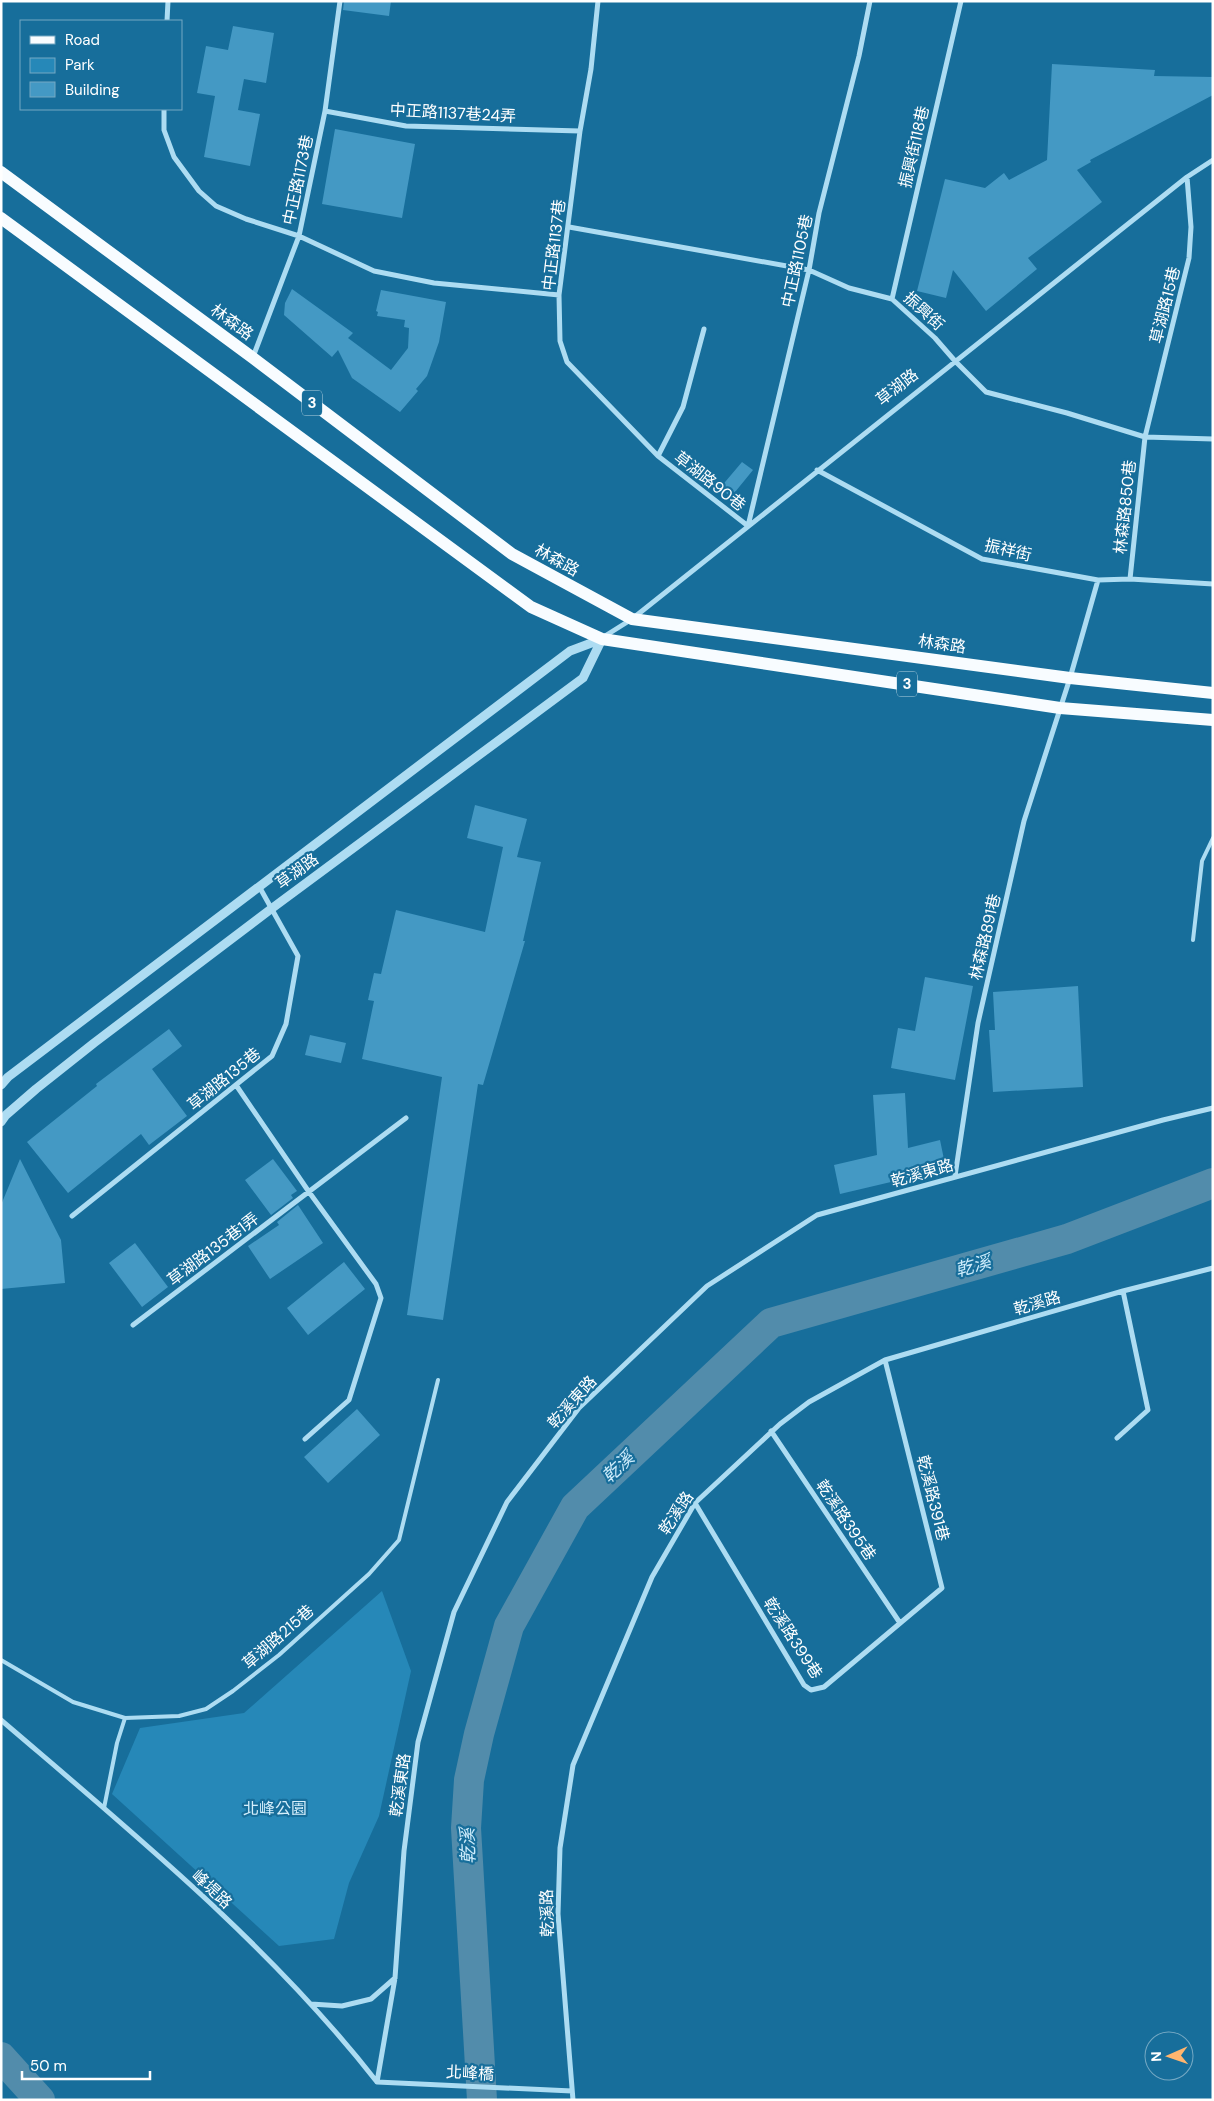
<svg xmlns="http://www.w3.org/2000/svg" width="1214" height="2101" viewBox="0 0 1214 2101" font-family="'DM Sans','Noto Sans TC',sans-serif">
	<rect width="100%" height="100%" fill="#176e9b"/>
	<path fill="#2688b8" d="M382,1591L411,1671L379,1816L349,1883L334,1939L279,1946L112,1794L140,1728L244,1713Z"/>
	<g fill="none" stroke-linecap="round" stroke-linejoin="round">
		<path stroke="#528cab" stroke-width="30" d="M1,2057L40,2100
			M482,2100L466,1828L469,1780L479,1734L509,1626L575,1507L771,1323L1067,1239L1213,1183"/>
	</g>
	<path fill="#4499c4" d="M344,1H391L389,16L343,10Z
		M233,26L274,33L266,83L244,79L238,110L260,114L250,166L204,157L215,96L197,93L206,46L228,50Z
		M1052,64L1155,70L1154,76L1213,77V95L1090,160L1091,162L1077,170L1102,202L1028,258L1037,269L986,311L953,270L946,298L917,291L945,179L985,188L1004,173L1009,180L1047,160Z
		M335,129L415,144L402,218L322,204Z
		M292,289L353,333L348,338L391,370L408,348L409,328L404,327L405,320L377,316L378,312L376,311L381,290L446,302L439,342L427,376L416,389L418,391L400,412L352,378L338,350L332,357L284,315L285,303Z
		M742,462L753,470L731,497L720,488Z
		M475,805L527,819L517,857L541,862L523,941H525L483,1085L478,1084L443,1320L407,1315L442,1077L362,1059L374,1001L368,1000L374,973L381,974L396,910L485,932L503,847L467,838Z
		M925,977L973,986L955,1080L891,1068L898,1028L915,1031Z
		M1078,986L1083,1087L993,1092L989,1030H995L993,992Z
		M169,1029L182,1046L152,1069L187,1116L149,1145L141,1134L68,1193L27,1142L97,1086L96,1084Z
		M310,1035L346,1043L341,1063L305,1055Z
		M905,1093L908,1148L940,1140L946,1169L840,1194L834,1165L877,1155L873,1095Z
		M20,1159L61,1240L65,1283L1,1289V1205Z
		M273,1159L297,1191L291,1195L293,1198L271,1215L245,1180Z
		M298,1205L323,1243L270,1279L248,1246L279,1225L277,1222Z
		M135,1243L168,1287L142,1307L109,1263Z
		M344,1262L365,1289L308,1335L287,1308Z
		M357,1409L380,1435L328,1483L304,1457Z"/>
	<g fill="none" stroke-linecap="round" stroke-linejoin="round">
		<path stroke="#addcf2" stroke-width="4" d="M1193,940L1202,861L1213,838
			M1,1660L73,1702L125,1718L179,1716L206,1709L233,1691L279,1655L369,1574L399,1540L438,1380
			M104,1808L117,1743L125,1718"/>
		<path stroke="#addcf2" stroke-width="5" d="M598,1L591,69L580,131L559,295L560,341L567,362L658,456L748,526L809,270L819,213L859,56L870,1
			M167,21L168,1
			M164,109V130L174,157L199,191L216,206L246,219L299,236L374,271L434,283L559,295
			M325,111L406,126L580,131
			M569,227L809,270L849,288L892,299L935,338L955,361L986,392L1067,413L1145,437L1213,439
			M892,299L961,1
			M253,357L299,236L325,111L340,1
			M658,456L683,407L704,329
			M817,470L982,559L1098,580L1130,579L1213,584
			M1130,579L1145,437L1189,258L1191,227L1187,177
			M605,636L632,619L1187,177L1213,160
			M236,1085L309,1192L376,1284L381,1298L349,1400L305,1439
			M955,1176L978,1023L1024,821L1070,678L1098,580
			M72,1216L272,1056L286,1024L298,956L260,888
			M133,1325L406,1118
			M771,1431L900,1623
			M1117,1438L1148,1410L1123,1291
			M695,1503L804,1685L811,1690L824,1687L942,1588L885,1360
			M1,1720C133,1833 270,1945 377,2082L572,2091
			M311,2004L342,2006L371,1999L395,1978
			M377,2082L395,1978L404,1851L418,1742L454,1612L507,1502L579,1408L707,1286L817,1215L1163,1120L1213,1108
			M573,2100L558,1914L560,1848L573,1765L652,1577L695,1503L780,1424L809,1402L885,1360L1123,1291L1213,1268"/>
		<path stroke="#addcf2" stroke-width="9" d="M1,1085L8,1077L570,651L602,639
			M1,1122L6,1115L36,1089L94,1043L271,909L583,678L602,639"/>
		<path stroke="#f8fcff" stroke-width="12" d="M1,172L253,358L512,554L632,619L1070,678L1213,693
			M1,218L531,607L602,639L1060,708L1213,720"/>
	</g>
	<g text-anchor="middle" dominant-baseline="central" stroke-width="4.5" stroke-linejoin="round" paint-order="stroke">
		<g fill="#176e9b" stroke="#b9d4e1" stroke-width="1">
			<rect x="302" y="390.5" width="20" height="25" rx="4"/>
			<rect x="897" y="671.5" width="20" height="25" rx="4"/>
		</g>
		<g font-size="15" font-weight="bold" fill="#fff">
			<text x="312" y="403">3</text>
			<text x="907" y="684">3</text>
		</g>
		<g font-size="16" fill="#fff" stroke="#176e9b">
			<text transform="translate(453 113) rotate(3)">中正路1137巷24弄</text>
			<text transform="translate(914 147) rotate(-77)">振興街118巷</text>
			<text transform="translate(298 180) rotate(-78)">中正路1173巷</text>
			<text transform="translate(554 245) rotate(-83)">中正路1137巷</text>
			<text transform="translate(797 261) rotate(-78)">中正路1105巷</text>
			<text transform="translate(1165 305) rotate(-76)">草湖路15巷</text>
			<text transform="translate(924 311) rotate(42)">振興街</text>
			<text transform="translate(232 322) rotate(36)">林森路</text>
			<text transform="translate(897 387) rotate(-38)">草湖路</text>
			<text transform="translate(710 481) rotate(38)">草湖路90巷</text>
			<text transform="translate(1125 507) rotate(-84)">林森路850巷</text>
			<text transform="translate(1008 550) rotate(13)">振祥街</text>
			<text transform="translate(557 560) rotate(29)">林森路</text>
			<text transform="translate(942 644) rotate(8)">林森路</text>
			<text transform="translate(297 871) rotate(-36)">草湖路</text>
			<text transform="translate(985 937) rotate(-77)">林森路891巷</text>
			<text transform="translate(224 1079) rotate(-39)">草湖路135巷</text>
			<text transform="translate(922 1173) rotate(-16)">乾溪東路</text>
			<text transform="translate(213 1249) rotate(-37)">草湖路135巷1弄</text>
			<text transform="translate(1037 1303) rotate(-16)">乾溪路</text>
			<text transform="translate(572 1402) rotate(-48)">乾溪東路</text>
			<text transform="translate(933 1498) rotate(76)">乾溪路391巷</text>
			<text transform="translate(676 1513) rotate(-56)">乾溪路</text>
			<text transform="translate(846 1520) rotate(56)">乾溪路395巷</text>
			<text transform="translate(278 1637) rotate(-41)">草湖路215巷</text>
			<text transform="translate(793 1638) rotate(57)">乾溪路399巷</text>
			<text transform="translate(400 1785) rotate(-82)">乾溪東路</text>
			<text transform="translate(212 1889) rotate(43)">峰堤路</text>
			<text transform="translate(547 1913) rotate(-91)">乾溪路</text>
			<text transform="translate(470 2073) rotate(3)">北峰橋</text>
		</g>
		<g font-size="16" fill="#d5effc" stroke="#176e9b">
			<text x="275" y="1808">北峰公園</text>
		</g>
		<g font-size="18" font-style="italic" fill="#ceecfb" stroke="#176e9b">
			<text transform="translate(973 1266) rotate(-16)">乾溪</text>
			<text transform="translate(618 1467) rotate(-43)">乾溪</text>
			<text transform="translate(468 1846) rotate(-92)">乾溪</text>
		</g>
	</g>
	<rect width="1214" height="2101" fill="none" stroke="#ffffff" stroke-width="5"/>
	<rect x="20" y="20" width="162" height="90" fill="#176e9b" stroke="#74a8c3"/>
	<rect x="30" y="36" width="25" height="8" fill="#f8fcff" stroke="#74a8c3"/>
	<text x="65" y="45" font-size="15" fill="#ffffff">Road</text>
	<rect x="30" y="58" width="25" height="15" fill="#2688b8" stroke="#74a8c3"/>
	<text x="65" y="70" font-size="15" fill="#ffffff">Park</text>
	<rect x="30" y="82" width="25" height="15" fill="#4499c4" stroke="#74a8c3"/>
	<text x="65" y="95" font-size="15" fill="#ffffff">Building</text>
	<g transform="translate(1169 2056) rotate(268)"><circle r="24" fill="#176e9b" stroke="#74a8c3"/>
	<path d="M0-4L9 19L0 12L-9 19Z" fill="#ffb56e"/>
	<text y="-8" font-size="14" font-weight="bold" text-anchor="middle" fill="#ffffff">N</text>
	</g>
	<path d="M22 2071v8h128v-8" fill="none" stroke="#ffffff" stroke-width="2.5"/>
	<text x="30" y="2071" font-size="15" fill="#ffffff" stroke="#176e9b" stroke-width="4" paint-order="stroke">50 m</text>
</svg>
